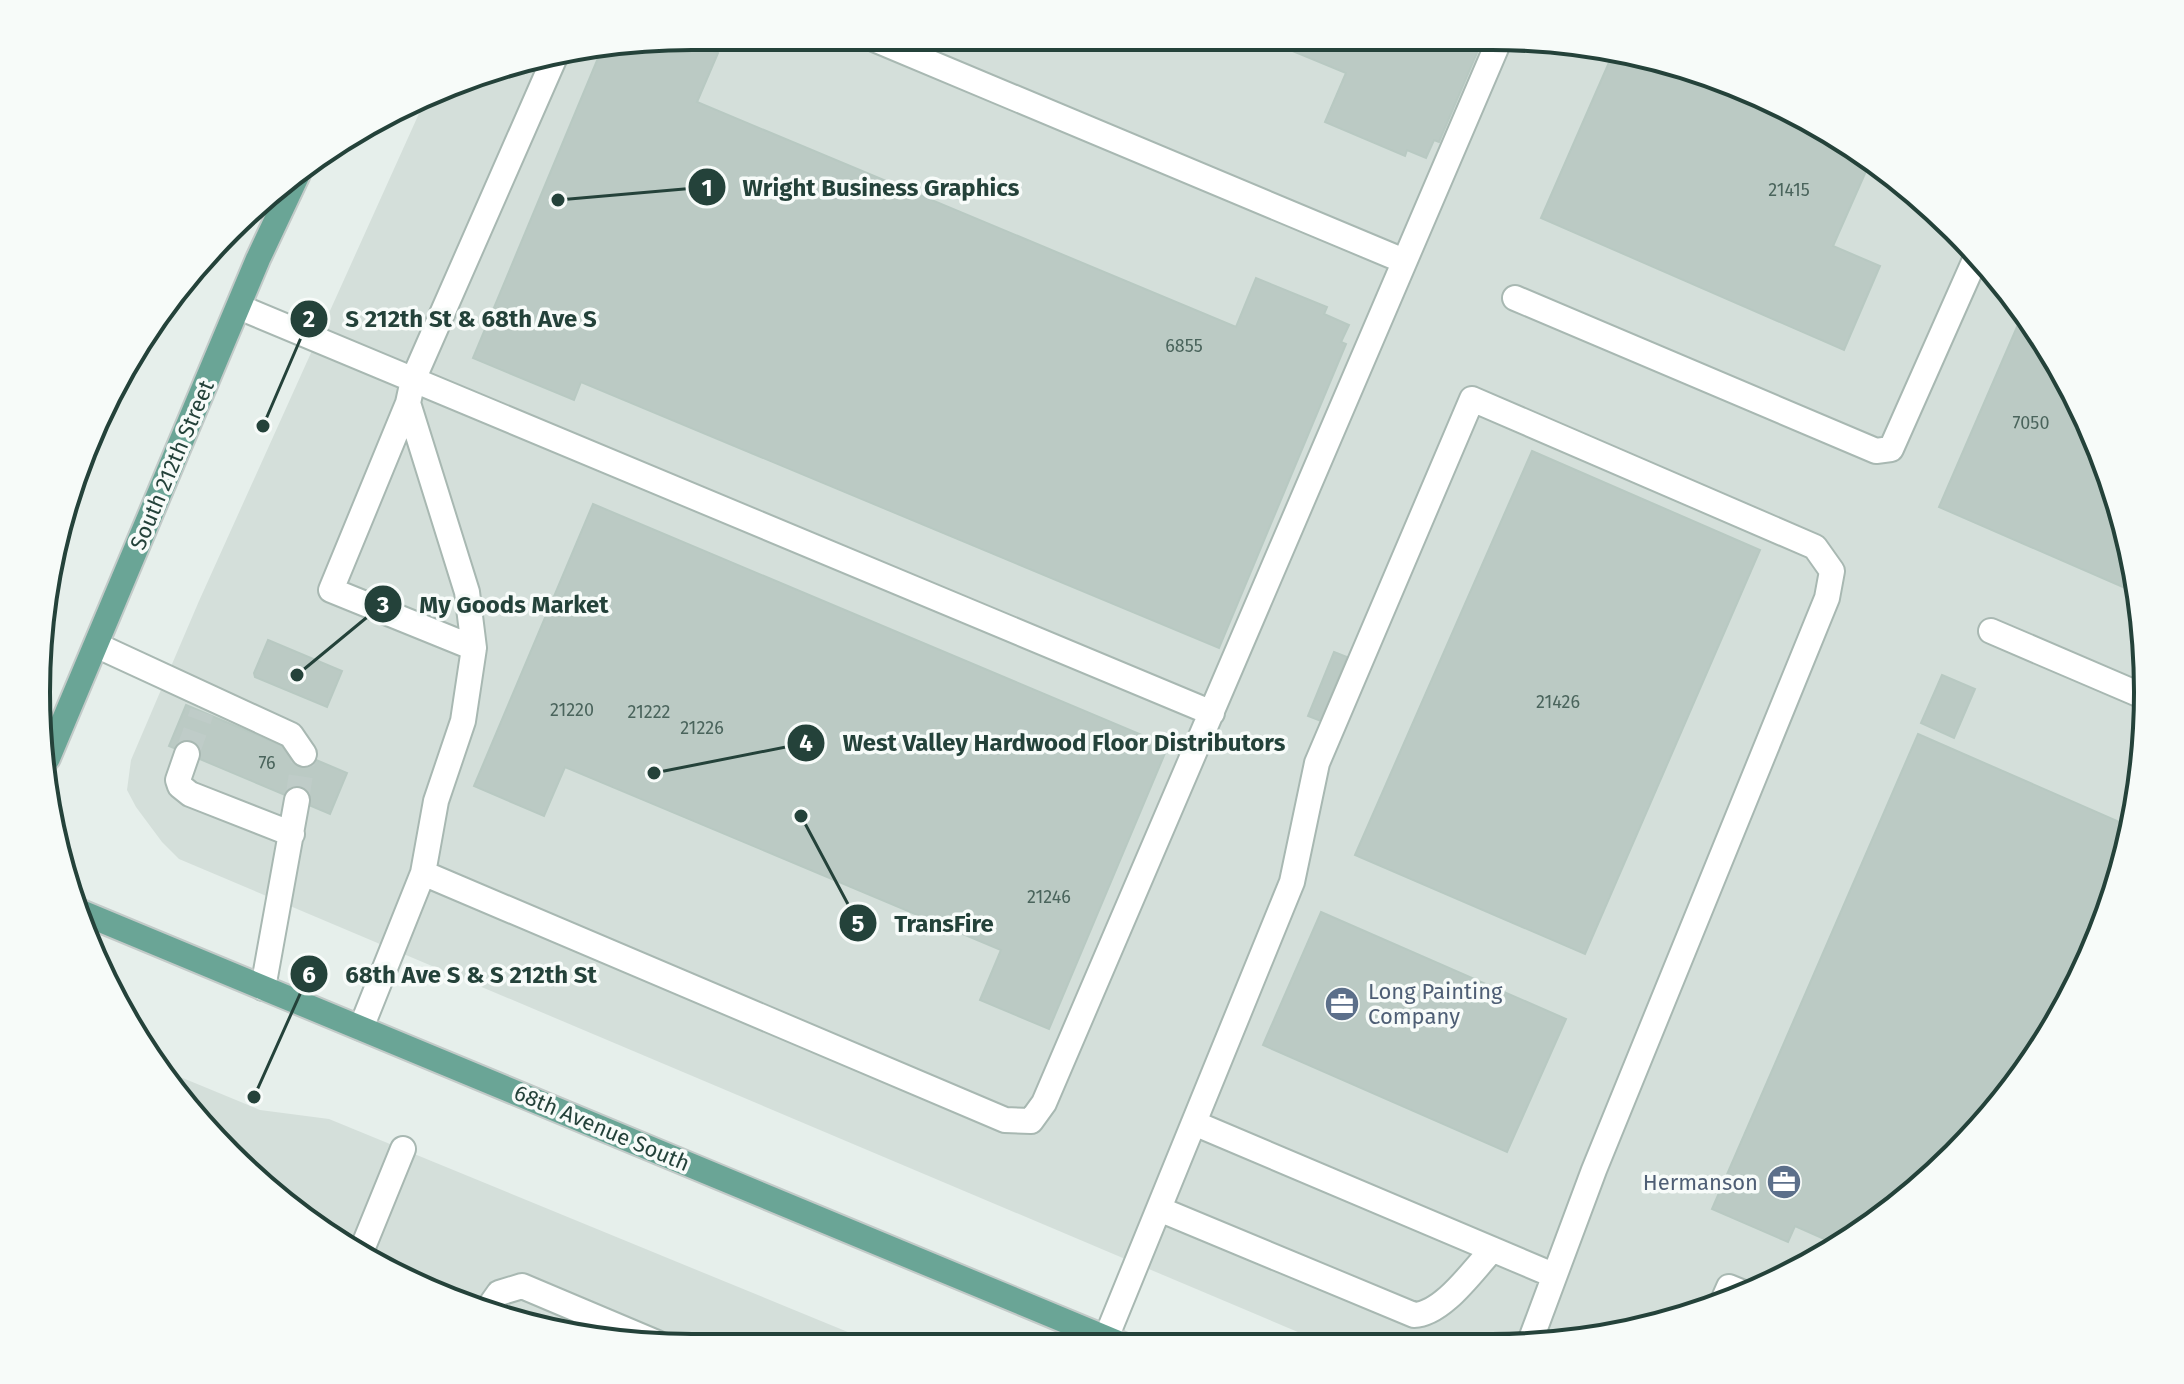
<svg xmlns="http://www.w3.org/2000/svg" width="2184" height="1384" viewBox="0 0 2184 1384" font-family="'Fira Sans',sans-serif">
	<rect width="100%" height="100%" fill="#e6efeb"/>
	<path fill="#d4dfda" d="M692,36L1577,42L1743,86L1892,172L1986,260L2060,364L2113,482L2142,607L2147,735L2126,862L1892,1212L1783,1280L1662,1326L1535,1347L1331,1346L179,859L162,842L136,807L127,790L131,760L199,601L426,98L482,71Z
		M106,416L65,511L71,481Z
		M156,1067L260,1110L329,1119L877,1344L607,1342L441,1298L292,1212Z"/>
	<path fill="#bbcac4" stroke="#b8c9c2" stroke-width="2" d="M681,38L718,53L697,102L1236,327L1256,278L1327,307L1324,314L1349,325L1341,342L1346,344L1219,648L581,382L574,400L473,358L601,51Z
		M1266,40L1482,41L1439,142L1434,140L1426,158L1407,150L1405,156L1325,122L1346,73Z
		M1614,51L1743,86L1871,160L1833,246L1880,266L1844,350L1541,218Z
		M2023,313L2060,364L2113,482L2139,594L1939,507Z
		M1532,451L1760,550L1585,954L1355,855Z
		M593,504L1168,746L1049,1029L980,1000L1001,950L565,767L544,816L474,786Z
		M268,640L342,671L327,707L255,677L254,673Z
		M1334,652L1347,657L1321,721L1308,716Z
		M1942,675L1975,689L1954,738L1921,723Z
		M186,705L347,773L330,814L169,746Z
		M1918,734L2131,827L2126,862L2080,983L2012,1092L1892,1212L1838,1245L1795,1226L1788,1242L1712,1209Z
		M1321,912L1566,1019L1507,1152L1263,1045Z"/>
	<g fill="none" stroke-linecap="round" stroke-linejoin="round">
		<path stroke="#bfccc8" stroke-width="24" stroke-dasharray="24 12" stroke-linecap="butt" d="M187,754L202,712
			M297,800L304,754"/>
		<g stroke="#a8b8b2" stroke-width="28">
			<path id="minor" d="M869,37L1404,261
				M1515,298L1876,451L1891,449L1978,253
				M239,307L1212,713
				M408,403L331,590L474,648
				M1991,631L2145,697
				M96,645L291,735L304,754
				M187,754L178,780L180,786L190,794L292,834
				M423,873L1005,1120L1031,1121L1044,1103L1499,41
				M263,988L297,800
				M361,1028L423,873L436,801L463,721L474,648L467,592L408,403L413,380L554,59
				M1194,1123L1553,1275
				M1159,1209L1414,1315C1443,1314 1473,1270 1492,1250
				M361,1252L403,1149
				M1722,1303L1729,1287L1746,1294
				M487,1310L499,1293L522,1286L657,1343
				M1106,1338L1292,882L1317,763L1472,399L1815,547L1832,571L1827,598L1594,1170L1528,1347"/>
		</g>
		<g stroke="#c2cac8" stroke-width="28">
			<path id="major" d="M48,758L258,259L298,174
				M81,912L1123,1345"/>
		</g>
		<use href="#minor" stroke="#fff" stroke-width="24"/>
		<use href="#major" stroke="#6aa596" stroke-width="24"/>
	</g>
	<defs>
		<g id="office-disc" transform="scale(1.8)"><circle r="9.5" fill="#5c6f8a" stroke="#f7fbf9"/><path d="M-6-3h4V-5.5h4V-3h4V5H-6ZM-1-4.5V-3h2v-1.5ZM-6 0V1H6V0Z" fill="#fff"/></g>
	</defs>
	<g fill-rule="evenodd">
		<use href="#office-disc" x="1342" y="1004"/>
		<use href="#office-disc" x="1784" y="1182"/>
	</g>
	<g text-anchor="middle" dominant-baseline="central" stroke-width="7" stroke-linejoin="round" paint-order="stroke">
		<g font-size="18" fill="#4a645c">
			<text x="1789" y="190">21415</text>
			<text x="1184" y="346">6855</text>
			<text x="2031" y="423">7050</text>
			<text x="1558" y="702">21426</text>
			<text x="572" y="710">21220</text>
			<text x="649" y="712">21222</text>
			<text x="702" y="728">21226</text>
			<text x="267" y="763">76</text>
			<text x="1049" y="897">21246</text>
		</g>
		<g font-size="22" fill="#24423a" stroke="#f7fbf9">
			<text transform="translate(172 465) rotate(-67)">South 212th Street</text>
			<text transform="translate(602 1128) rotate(23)">68th Avenue South</text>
		</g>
		<g font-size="22" fill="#4e5e75" stroke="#f7fbf9" text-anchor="start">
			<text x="1368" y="991">Long Painting<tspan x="1368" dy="25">Company</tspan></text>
			<text x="1758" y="1182" text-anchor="end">Hermanson</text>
		</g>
	</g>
	<path d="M0 0H2184V1384H0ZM692 50H1492A642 642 0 0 1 2134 692V692A642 642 0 0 1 1492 1334H692A642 642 0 0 1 50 692V692A642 642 0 0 1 692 50Z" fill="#f7fbf9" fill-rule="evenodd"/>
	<path fill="none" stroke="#24423a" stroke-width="4" d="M692 50H1492A642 642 0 0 1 2134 692V692A642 642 0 0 1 1492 1334H692A642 642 0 0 1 50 692V692A642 642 0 0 1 692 50Z"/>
	<path fill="none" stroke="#24423a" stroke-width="3" d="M558 200L707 187M263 426L309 319M297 675L383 604M654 773L806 743M801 816L858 923M254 1097L309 974"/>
	<g fill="#24423a" stroke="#f7fbf9" stroke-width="3">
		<circle cx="558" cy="200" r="8"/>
		<circle cx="263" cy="426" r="8"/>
		<circle cx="297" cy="675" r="8"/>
		<circle cx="654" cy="773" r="8"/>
		<circle cx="801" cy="816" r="8"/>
		<circle cx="254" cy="1097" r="8"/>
		<circle cx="707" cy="187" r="20"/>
		<circle cx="309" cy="319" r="20"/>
		<circle cx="383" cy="604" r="20"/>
		<circle cx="806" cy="743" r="20"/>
		<circle cx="858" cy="923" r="20"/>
		<circle cx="309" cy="974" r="20"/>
	</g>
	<g font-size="24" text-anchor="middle" font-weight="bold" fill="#fff">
		<text x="707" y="196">1</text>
		<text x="309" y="327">2</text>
		<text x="383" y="613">3</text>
		<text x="806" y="751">4</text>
		<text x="858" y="932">5</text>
		<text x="309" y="983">6</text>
	</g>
	<g font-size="24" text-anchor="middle" font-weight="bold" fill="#24423a" stroke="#f7fbf9" stroke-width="7" stroke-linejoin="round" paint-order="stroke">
		<text x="881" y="196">Wright Business Graphics</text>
		<text x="471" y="327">S 212th St &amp; 68th Ave S</text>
		<text x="514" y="613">My Goods Market</text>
		<text x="1064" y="751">West Valley Hardwood Floor Distributors</text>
		<text x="944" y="932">TransFire</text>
		<text x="471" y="983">68th Ave S &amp; S 212th St</text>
	</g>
</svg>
